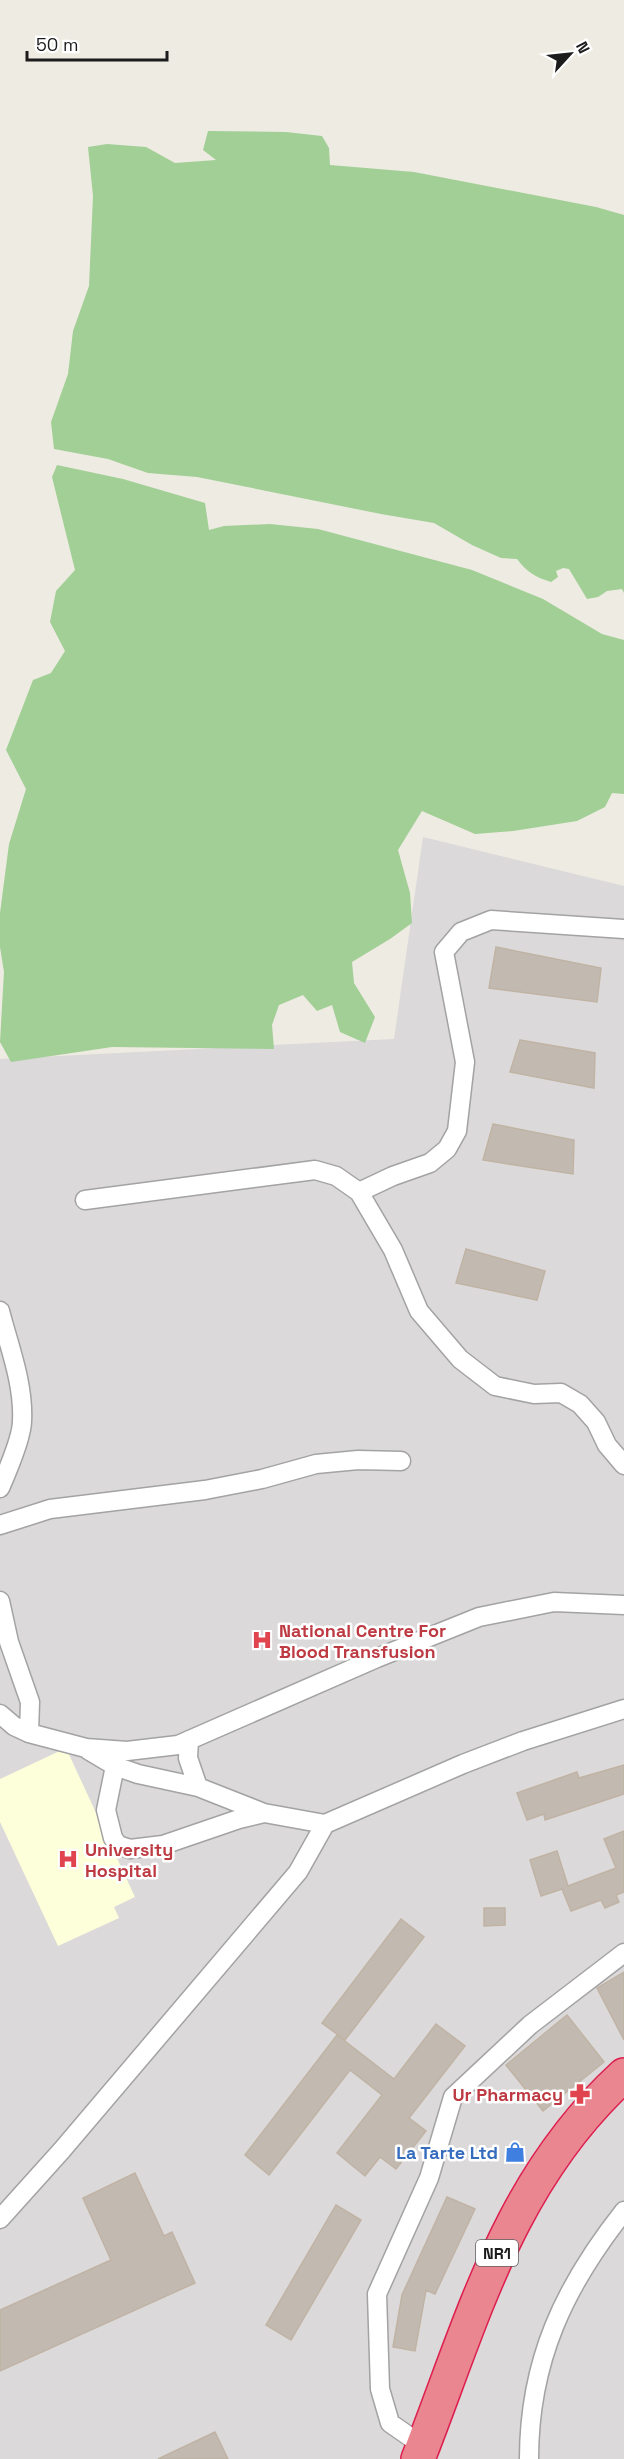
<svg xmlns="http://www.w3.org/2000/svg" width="624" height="2459" viewBox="0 0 624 2459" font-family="'Space Grotesk',sans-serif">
	<rect width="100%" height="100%" fill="#eeebe2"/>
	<path fill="#dbd9d9" d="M423,837L624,886V2459H0V1059L394,1039Z"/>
	<path fill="#fcffda" d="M66,1748L135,1897L114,1907L119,1918L58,1946L0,1822V1779Z"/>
	<path fill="#a1cf95" d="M208,131L286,132L322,136L329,148L330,165L414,172L596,207L624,215V593L622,589L607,591L598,597L587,599L569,569L563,568L556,571L558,577L551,582C535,577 527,572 517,559L501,558L472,545L434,523L381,514L197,477L148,473L108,459L54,449L51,422L68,374L73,331L89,286L93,196L88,147L107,144L146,147L175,163L216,160L203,150Z
		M57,465L123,479L205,503L209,530L224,526L270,524L318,529L472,570L543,599L602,634L624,640V794L612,793L605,807L577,821L513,831L475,834L422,811L398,850L410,893L412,923L390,939L352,962L354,983L375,1017L365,1043L340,1032L332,1005L317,1011L303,995L279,1005L272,1025L274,1049L112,1047L11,1062L0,1042L4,972L0,947V913L9,844L26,789L6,750L33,680L51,673L65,651L50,622L56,591L75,570L52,477Z"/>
	<path fill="#c2bab1" stroke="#c0b3a4" stroke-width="1.5" d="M496,947L601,968L597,1002L489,988Z
		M520,1040L595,1053L594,1088L510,1072Z
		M493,1124L574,1140L573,1174L483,1160Z
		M466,1249L545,1271L537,1300L456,1283Z
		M624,1765V1794L545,1820L544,1814L527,1820L517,1793L577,1772L579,1778Z
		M624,1831V1892L616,1895L619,1902L605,1908L601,1900L571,1911L562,1889L541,1896L530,1860L557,1851L568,1886L616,1868L604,1839Z
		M484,1908H505V1925L484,1926Z
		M401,1919L424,1937L345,2040L322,2023Z
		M624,1972V2040L597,1988Z
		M567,2015L604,2062L543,2111L506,2065Z
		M436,2024L465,2046L409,2118L426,2131L396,2169L380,2157L365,2176L337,2153L382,2095L350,2070L269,2175L245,2155L337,2035L394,2079Z
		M135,2173L164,2236L172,2232L195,2283L0,2371V2310L111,2260L83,2198Z
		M447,2197L475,2209L435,2294L426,2290L415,2351L393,2347L402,2295Z
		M336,2205L361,2220L291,2340L266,2325Z
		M215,2432L228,2459H158Z"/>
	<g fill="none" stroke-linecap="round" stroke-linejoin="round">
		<g stroke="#a3a3a3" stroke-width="21">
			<path id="street" d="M359,1192L393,1176L430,1163L447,1149L457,1131L465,1062L444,952L461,932L491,920L624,929
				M85,1200L315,1170L336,1176L359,1192L393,1250L419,1311L460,1359L495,1386L534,1394L561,1393L580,1404L596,1422L607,1445L624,1465
				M0,1311C9,1346 24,1384 22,1421C22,1438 7,1472 0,1488
				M0,1525L50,1509L205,1490L262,1479L316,1464L358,1460L401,1461
				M0,1601L9,1642L30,1702L29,1733
				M0,1714L14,1726L29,1733L86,1748L127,1751L178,1745L377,1658L479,1617L554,1602L624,1605
				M189,1740L188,1758L198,1787
				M88,1750L115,1766L138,1774L198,1787L264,1813L325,1824
				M115,1766L106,1810L113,1838L118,1845L130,1849L163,1845L239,1819L264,1813
				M0,2219L62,2150L298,1872L325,1824L463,1764L523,1741L624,1709
				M423,2446L390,2423L380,2389L377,2294L429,2178L453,2097L530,2025L624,1953
				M529,2459C529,2361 564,2287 624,2211"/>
		</g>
		<g stroke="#dd1e4f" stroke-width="36">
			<path id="highway" d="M418,2459C473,2319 508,2181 624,2075"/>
		</g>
		<use href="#street" stroke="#fff" stroke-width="18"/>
		<use href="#highway" stroke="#e98690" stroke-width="33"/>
	</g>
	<defs>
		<g id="hospital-bare" transform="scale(1.62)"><path d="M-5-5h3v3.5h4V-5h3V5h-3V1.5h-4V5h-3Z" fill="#e0444e" stroke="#fff" stroke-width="2.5" paint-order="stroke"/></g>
		<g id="pharmacy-bare" transform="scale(1.62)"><path d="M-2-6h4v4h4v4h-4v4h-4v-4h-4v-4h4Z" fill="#e0444e" stroke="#fff" stroke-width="2.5" paint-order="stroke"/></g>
		<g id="shop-bare" transform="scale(1.62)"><path d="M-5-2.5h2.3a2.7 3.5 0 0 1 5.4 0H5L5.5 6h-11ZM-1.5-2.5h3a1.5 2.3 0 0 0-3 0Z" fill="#3f7fe0" stroke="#fff" stroke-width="2.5" paint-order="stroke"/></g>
	</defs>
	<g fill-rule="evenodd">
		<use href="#hospital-bare" x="262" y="1640"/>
		<use href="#hospital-bare" x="68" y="1859"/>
		<use href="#pharmacy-bare" x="580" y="2094"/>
		<use href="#shop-bare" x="515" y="2152"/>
	</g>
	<g text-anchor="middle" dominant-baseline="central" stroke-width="5" stroke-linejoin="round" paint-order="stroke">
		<rect fill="#fff" stroke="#606060" stroke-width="1.5" x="476" y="2240" width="42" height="26" rx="4.5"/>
		<g font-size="16" font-weight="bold" fill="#1c1c1c">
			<text x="497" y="2253">NR1</text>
		</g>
		<g font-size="18" font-weight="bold" fill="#be3a42" stroke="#fff" text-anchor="start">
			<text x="279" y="1630">National Centre For<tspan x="279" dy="21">Blood Transfusion</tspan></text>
			<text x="85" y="1849">University<tspan x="85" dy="21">Hospital</tspan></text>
			<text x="563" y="2094" text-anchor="end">Ur Pharmacy</text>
		</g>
		<g font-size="18" font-weight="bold" fill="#366cbe" stroke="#fff" text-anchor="end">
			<text x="498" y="2152">La Tarte Ltd</text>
		</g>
	</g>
	<g transform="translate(570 54) rotate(63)" stroke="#ffffff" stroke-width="4.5" paint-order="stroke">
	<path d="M0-4.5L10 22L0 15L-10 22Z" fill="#1c1c1c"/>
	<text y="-9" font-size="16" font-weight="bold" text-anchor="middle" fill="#1c1c1c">N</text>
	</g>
	<path d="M27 51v9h140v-9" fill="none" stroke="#1c1c1c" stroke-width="3"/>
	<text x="36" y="51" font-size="18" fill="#1c1c1c" stroke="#ffffff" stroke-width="4.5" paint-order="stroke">50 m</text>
</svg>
